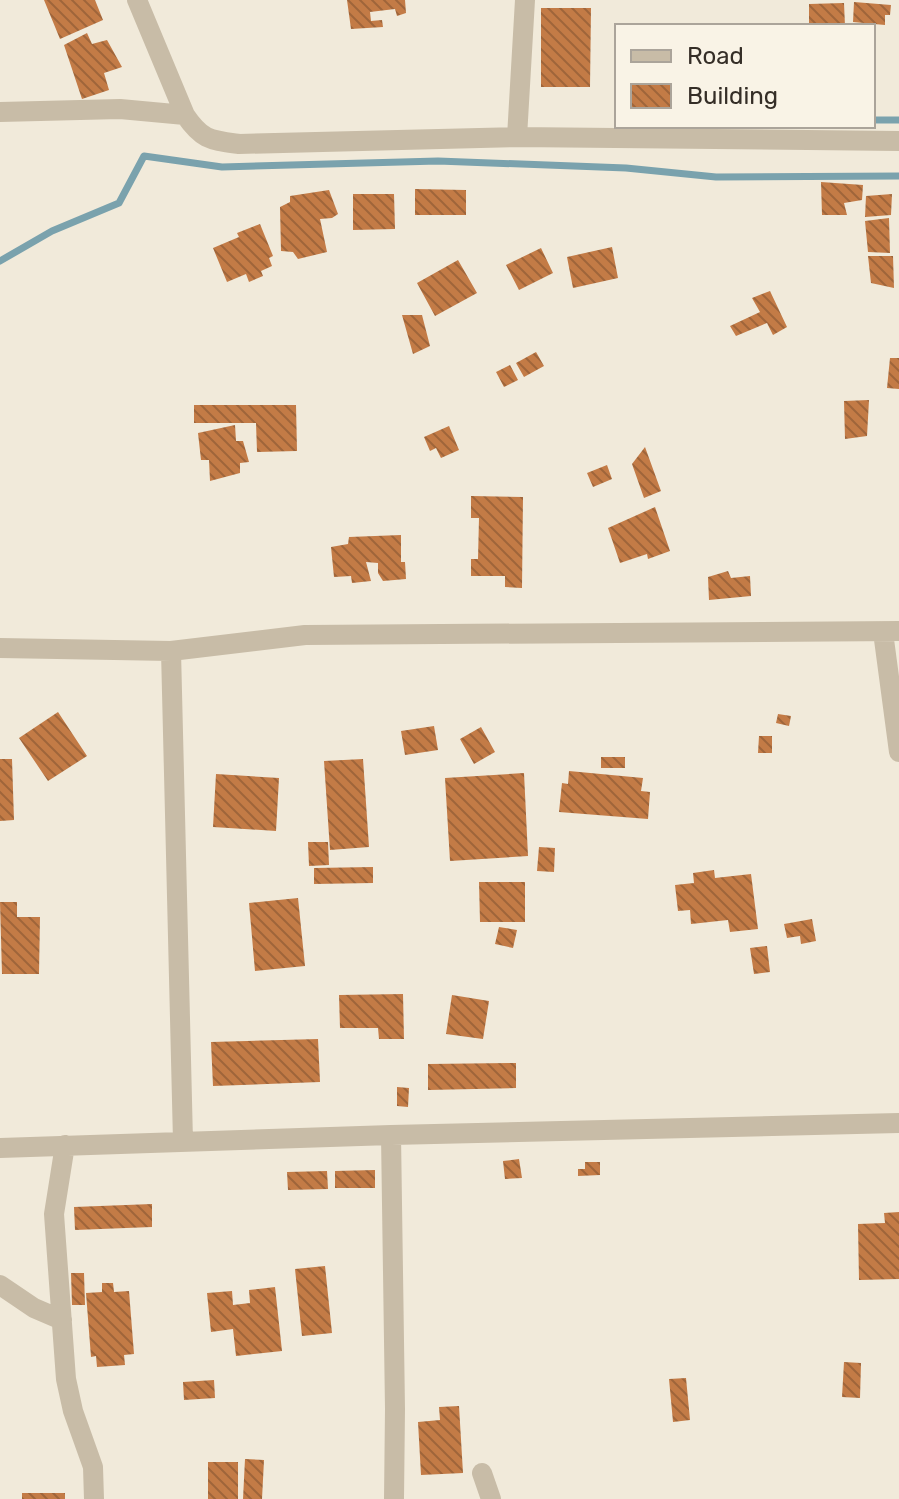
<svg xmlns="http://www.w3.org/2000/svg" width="899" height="1499" viewBox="0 0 899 1499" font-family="Rubik,sans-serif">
	<defs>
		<pattern id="building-back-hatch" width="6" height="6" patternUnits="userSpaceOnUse" patternTransform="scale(2)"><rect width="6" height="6" fill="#c37b46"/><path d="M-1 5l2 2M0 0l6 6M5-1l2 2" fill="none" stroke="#9f653a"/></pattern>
	</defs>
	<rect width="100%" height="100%" fill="#f1eada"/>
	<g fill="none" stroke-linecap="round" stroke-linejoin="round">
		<path stroke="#7aa2ad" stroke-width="7" d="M873,120H899
			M0,261L52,231L119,203L144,156L222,167L438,161L626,168L716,177L899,176"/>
	</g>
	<path fill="url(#building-back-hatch)" d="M44,0H95L103,20L60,39Z
		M347,0H405L406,13L397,16L395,9L370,12L371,21L382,20L383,27L351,29Z
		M854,2L891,5L890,15H885V25L853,22Z
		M844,3L845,26H809V4Z
		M541,8H591L590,87H541Z
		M87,33L92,44L107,40L122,67L104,73L109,90L82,99L64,45Z
		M821,182L863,185L862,200L844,203L847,215H822Z
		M415,189L466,190V215H415Z
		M329,190L338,214L332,218L320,219L327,252L298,259L293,252L281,251L280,207L290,202V196Z
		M353,194H394L395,229L353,230Z
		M892,194L891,215L865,217L866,196Z
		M889,218L890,253L868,252L865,221Z
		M260,224L273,256L269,258L272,266L261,271L263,276L249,282L246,274L227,282L213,248L239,237L237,233Z
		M612,247L618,278L573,288L567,257Z
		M541,248L553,273L519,290L506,265Z
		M868,256H893L894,288L871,283Z
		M458,260L477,293L435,316L417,283Z
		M770,291L787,327L773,335L767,323L736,336L730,326L760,312L752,298Z
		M402,315H422L430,346L413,354Z
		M536,352L544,366L524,377L516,363Z
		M890,358H899V389L887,388Z
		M510,365L518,380L504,387L496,372Z
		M869,400L867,436L845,439L844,401Z
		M194,405H296L297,451L257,452L256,423H194Z
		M235,425L236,441H243L249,462L240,463V473L210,481L209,460H201L198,433Z
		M449,426L459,450L441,458L436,448L430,451L424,437Z
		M645,447L661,491L644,498L632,464Z
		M607,465L612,479L593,487L587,473Z
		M471,496L523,497L522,588L505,587V576H471V559H478L479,518H471Z
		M655,507L670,551L648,559L647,554L620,563L608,528Z
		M401,535V562H405L406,579L383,581L378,573V563L366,562L371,581L352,583L351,576L334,577L331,547L348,544L349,537Z
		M728,571L731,578L750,576L751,596L709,600L708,577Z
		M58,712L87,756L48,781L19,738Z
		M778,714L791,716L789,726L776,723Z
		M434,726L438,750L405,755L401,731Z
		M481,727L495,752L474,764L460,739Z
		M759,736H772V753H758Z
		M601,757H625V768H601Z
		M0,759H12L14,820L0,821Z
		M363,759L369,847L330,850L324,761Z
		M569,771L643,778L641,791L650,792L648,819L559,812L562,783L568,784Z
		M524,773L528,856L450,861L445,778Z
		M216,774L279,778L276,831L213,827Z
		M308,842H328L329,865L309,866Z
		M539,847L555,848L554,872L537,871Z
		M373,867V883L314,884V868Z
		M714,870L715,878L751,874L758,929L730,932L728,920L691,924L690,910L678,911L675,885L694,883L693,873Z
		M479,882H525V922H480Z
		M298,898L305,966L255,971L249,903Z
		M0,902H17V917H40L39,974H2Z
		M812,919L816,941L801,944L800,936L787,938L784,924Z
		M499,927L517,930L513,948L495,944Z
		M767,946L770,972L754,974L750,948Z
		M403,994L404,1039H379L378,1028H340L339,995Z
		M452,995L489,1001L483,1039L446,1034Z
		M318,1039L320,1082L213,1086L211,1042Z
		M516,1063V1088L428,1090V1064Z
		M397,1087L409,1088L408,1107L397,1106Z
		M519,1159L522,1178L505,1179L503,1161Z
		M585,1162H600V1175L578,1176V1169H585Z
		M375,1170V1188H335V1171Z
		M327,1171L328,1189L288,1190L287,1172Z
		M152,1204V1227L75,1230L74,1207Z
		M899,1212V1279L859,1280L858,1224L885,1223L884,1213Z
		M325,1266L332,1333L302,1336L295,1269Z
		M71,1273H84L85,1305H72Z
		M102,1283H113L114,1292L129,1291L134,1354L124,1355L125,1365L97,1367L96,1356L91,1357L86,1293L102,1292Z
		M275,1287L282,1351L236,1356L233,1329L211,1332L207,1293L232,1291L233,1305L250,1303L249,1290Z
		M844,1362L861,1363L860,1398L842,1397Z
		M686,1378L690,1420L673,1422L669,1379Z
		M214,1380L215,1398L184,1400L183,1382Z
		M459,1406L463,1473L421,1475L418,1422L440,1420L439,1407Z
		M245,1459L264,1460L262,1499H243Z
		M208,1462H238V1499H208Z
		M22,1493H65V1499H22Z"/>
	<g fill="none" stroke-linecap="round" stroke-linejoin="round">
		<path stroke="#c8bca7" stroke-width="20" d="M137,0L185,115C202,140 210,140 239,144L517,137L899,141
			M0,112L120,109L185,115
			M517,137L525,0
			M883,632L899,752
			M0,648L171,651L305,635L899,631
			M171,651L183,1141
			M391,1135L395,1409L394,1499
			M65,1145L54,1214L66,1379L73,1411L93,1467L94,1499
			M0,1148L391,1135L899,1123
			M0,1285L34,1308L62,1320
			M482,1473L491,1499"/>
	</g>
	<rect x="615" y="24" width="260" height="104" fill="#f9f3e6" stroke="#aba49a" stroke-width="2"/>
	<rect x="631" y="50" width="40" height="12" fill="#c8bca7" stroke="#aba49a" stroke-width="2"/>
	<text x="687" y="64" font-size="24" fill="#352e27">Road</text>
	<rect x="631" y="84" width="40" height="24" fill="url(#building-back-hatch)" stroke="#aba49a" stroke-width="2"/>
	<text x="687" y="104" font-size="24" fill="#352e27">Building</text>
</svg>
